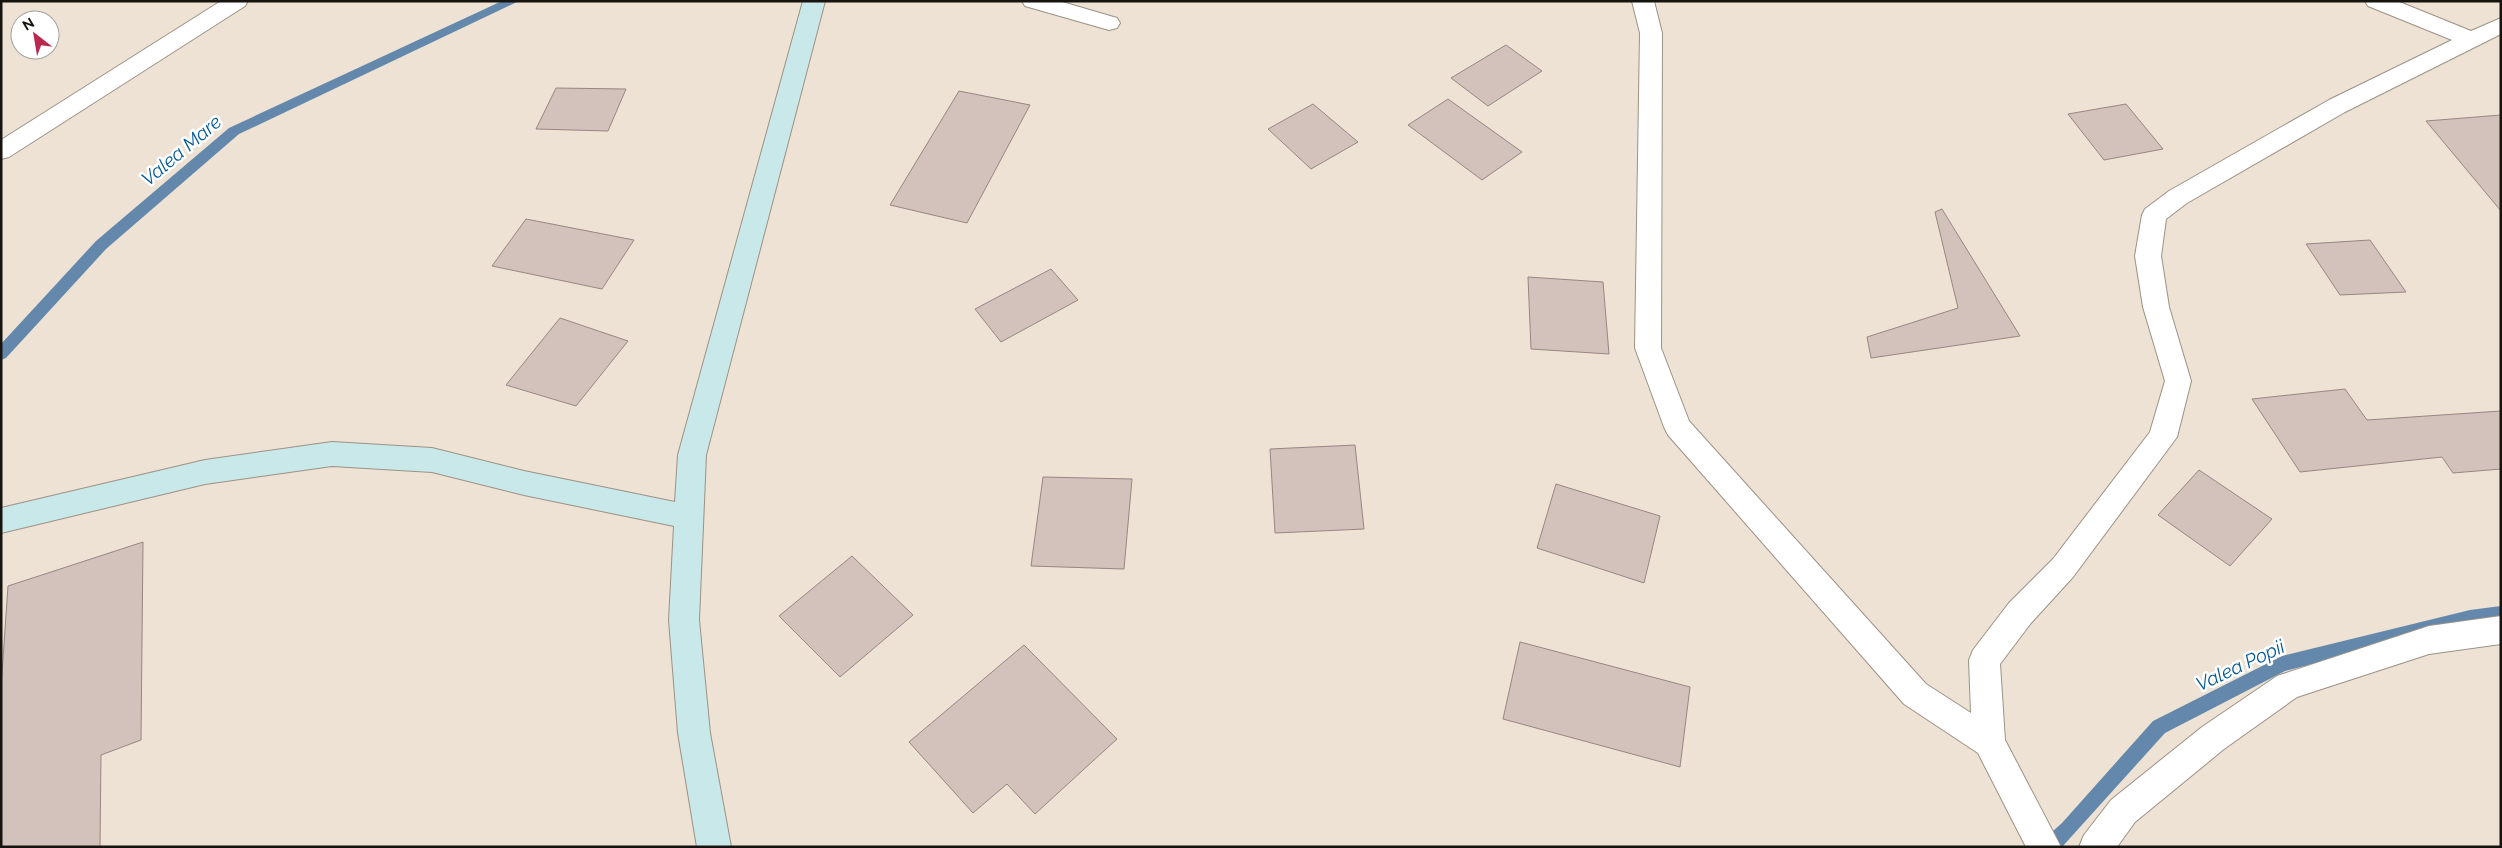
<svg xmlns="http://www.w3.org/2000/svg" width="2502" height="848" viewBox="0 0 2502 848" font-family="Raleway,sans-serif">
	<rect width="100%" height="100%" fill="#ede2d4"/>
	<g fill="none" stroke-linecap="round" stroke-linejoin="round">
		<path fill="#6388ac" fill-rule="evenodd" d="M502,1H519L239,134L106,249L6,358L1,360V344L96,241L229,128Z
			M2501,606V620L2470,624L2285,671L2165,733L2062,847H2039L2042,841L2062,823L2153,721L2282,656L2470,610Z"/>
	</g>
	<path fill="#d3c1bc" stroke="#978682" d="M1506,45L1542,71L1488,106L1451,78Z
		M556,88L626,89L608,131L536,129Z
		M959,91L1030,105L967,223L890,205Z
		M1448,99L1522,152L1482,180L1408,125Z
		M1313,104L1358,142L1311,169L1268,129Z
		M2126,104L2163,149L2104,160L2068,114Z
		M2501,115V211L2426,121Z
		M1942,209L2020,336L1871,358L1867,337L1958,308L1935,212Z
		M526,219L634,240L602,289L492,266Z
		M2370,240L2406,292L2340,295L2306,244Z
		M1051,269L1078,300L1001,342L975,309Z
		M1528,277L1603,282L1609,354L1531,349Z
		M560,318L628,341L576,406L506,385Z
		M2345,389L2367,420L2501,411V469L2453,473L2442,457L2300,472L2252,399Z
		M1355,445L1364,529L1275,533L1270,449Z
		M2199,470L2272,519L2230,566L2158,515Z
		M1043,477L1132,479L1124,569L1031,566Z
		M1556,484L1660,516L1644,583L1537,548Z
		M143,542L141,740L101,755L100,847H1V688L8,586Z
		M852,556L913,615L840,677L779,616Z
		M1520,642L1690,687L1680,767L1503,719Z
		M1024,645L1117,739L1035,814L1007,784L973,813L909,742Z"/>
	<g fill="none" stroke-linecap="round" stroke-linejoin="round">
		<g stroke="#9c9285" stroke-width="2">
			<path id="street" d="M221,1H248L245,6L9,157L1,159V140Z
				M1022,1H1059L1117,18L1120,23L1117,28L1109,30L1025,6Z
				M1632,1H1654L1662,33L1661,348L1689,421L1926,684L1971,713L1969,660L1973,650L2009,603L2053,559L2150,432L2165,381L2143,307L2135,256L2142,215L2145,209L2169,191L2329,100L2452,40L2368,6L2365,1H2397L2471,31L2501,18V34L2345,112L2187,203L2166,219L2161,256L2169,307L2191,381L2177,437L2073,577L2031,623L2000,664L2005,740L2061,847H2026L1978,753L1904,704L1668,435L1664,427L1635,348L1640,33Z
				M2501,616V644L2429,654L2297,697L2224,749L2135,822L2117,847H2079L2084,835L2111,800L2202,727L2277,676L2429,626Z"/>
		</g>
		<g stroke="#9c9285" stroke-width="2">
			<path id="secondary" d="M803,1H825L706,455L699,620L710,733L731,847H697L678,733L669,620L674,526L524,495L432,472L332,466L205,484L1,533V508L205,460L332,442L432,448L524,471L675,502L678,455Z"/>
		</g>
		<use href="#street" fill="#fff" fill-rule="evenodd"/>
		<use href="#secondary" fill="#c9e8e9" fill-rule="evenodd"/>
	</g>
	<g text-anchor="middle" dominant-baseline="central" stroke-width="5" stroke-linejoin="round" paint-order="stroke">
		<g font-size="19" font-style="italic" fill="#005999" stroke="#fff">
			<text transform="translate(181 150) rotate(-40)">Valea Mare</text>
			<text transform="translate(2240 665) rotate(-25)">Valea Popii</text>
		</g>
	</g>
	<rect width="2502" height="848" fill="none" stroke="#17140f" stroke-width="5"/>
	<g transform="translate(35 35) rotate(329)"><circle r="24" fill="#ffffff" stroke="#a2a19f"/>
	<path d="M0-4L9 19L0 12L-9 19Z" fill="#b8284f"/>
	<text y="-8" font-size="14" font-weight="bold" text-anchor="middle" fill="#17140f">N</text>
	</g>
</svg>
